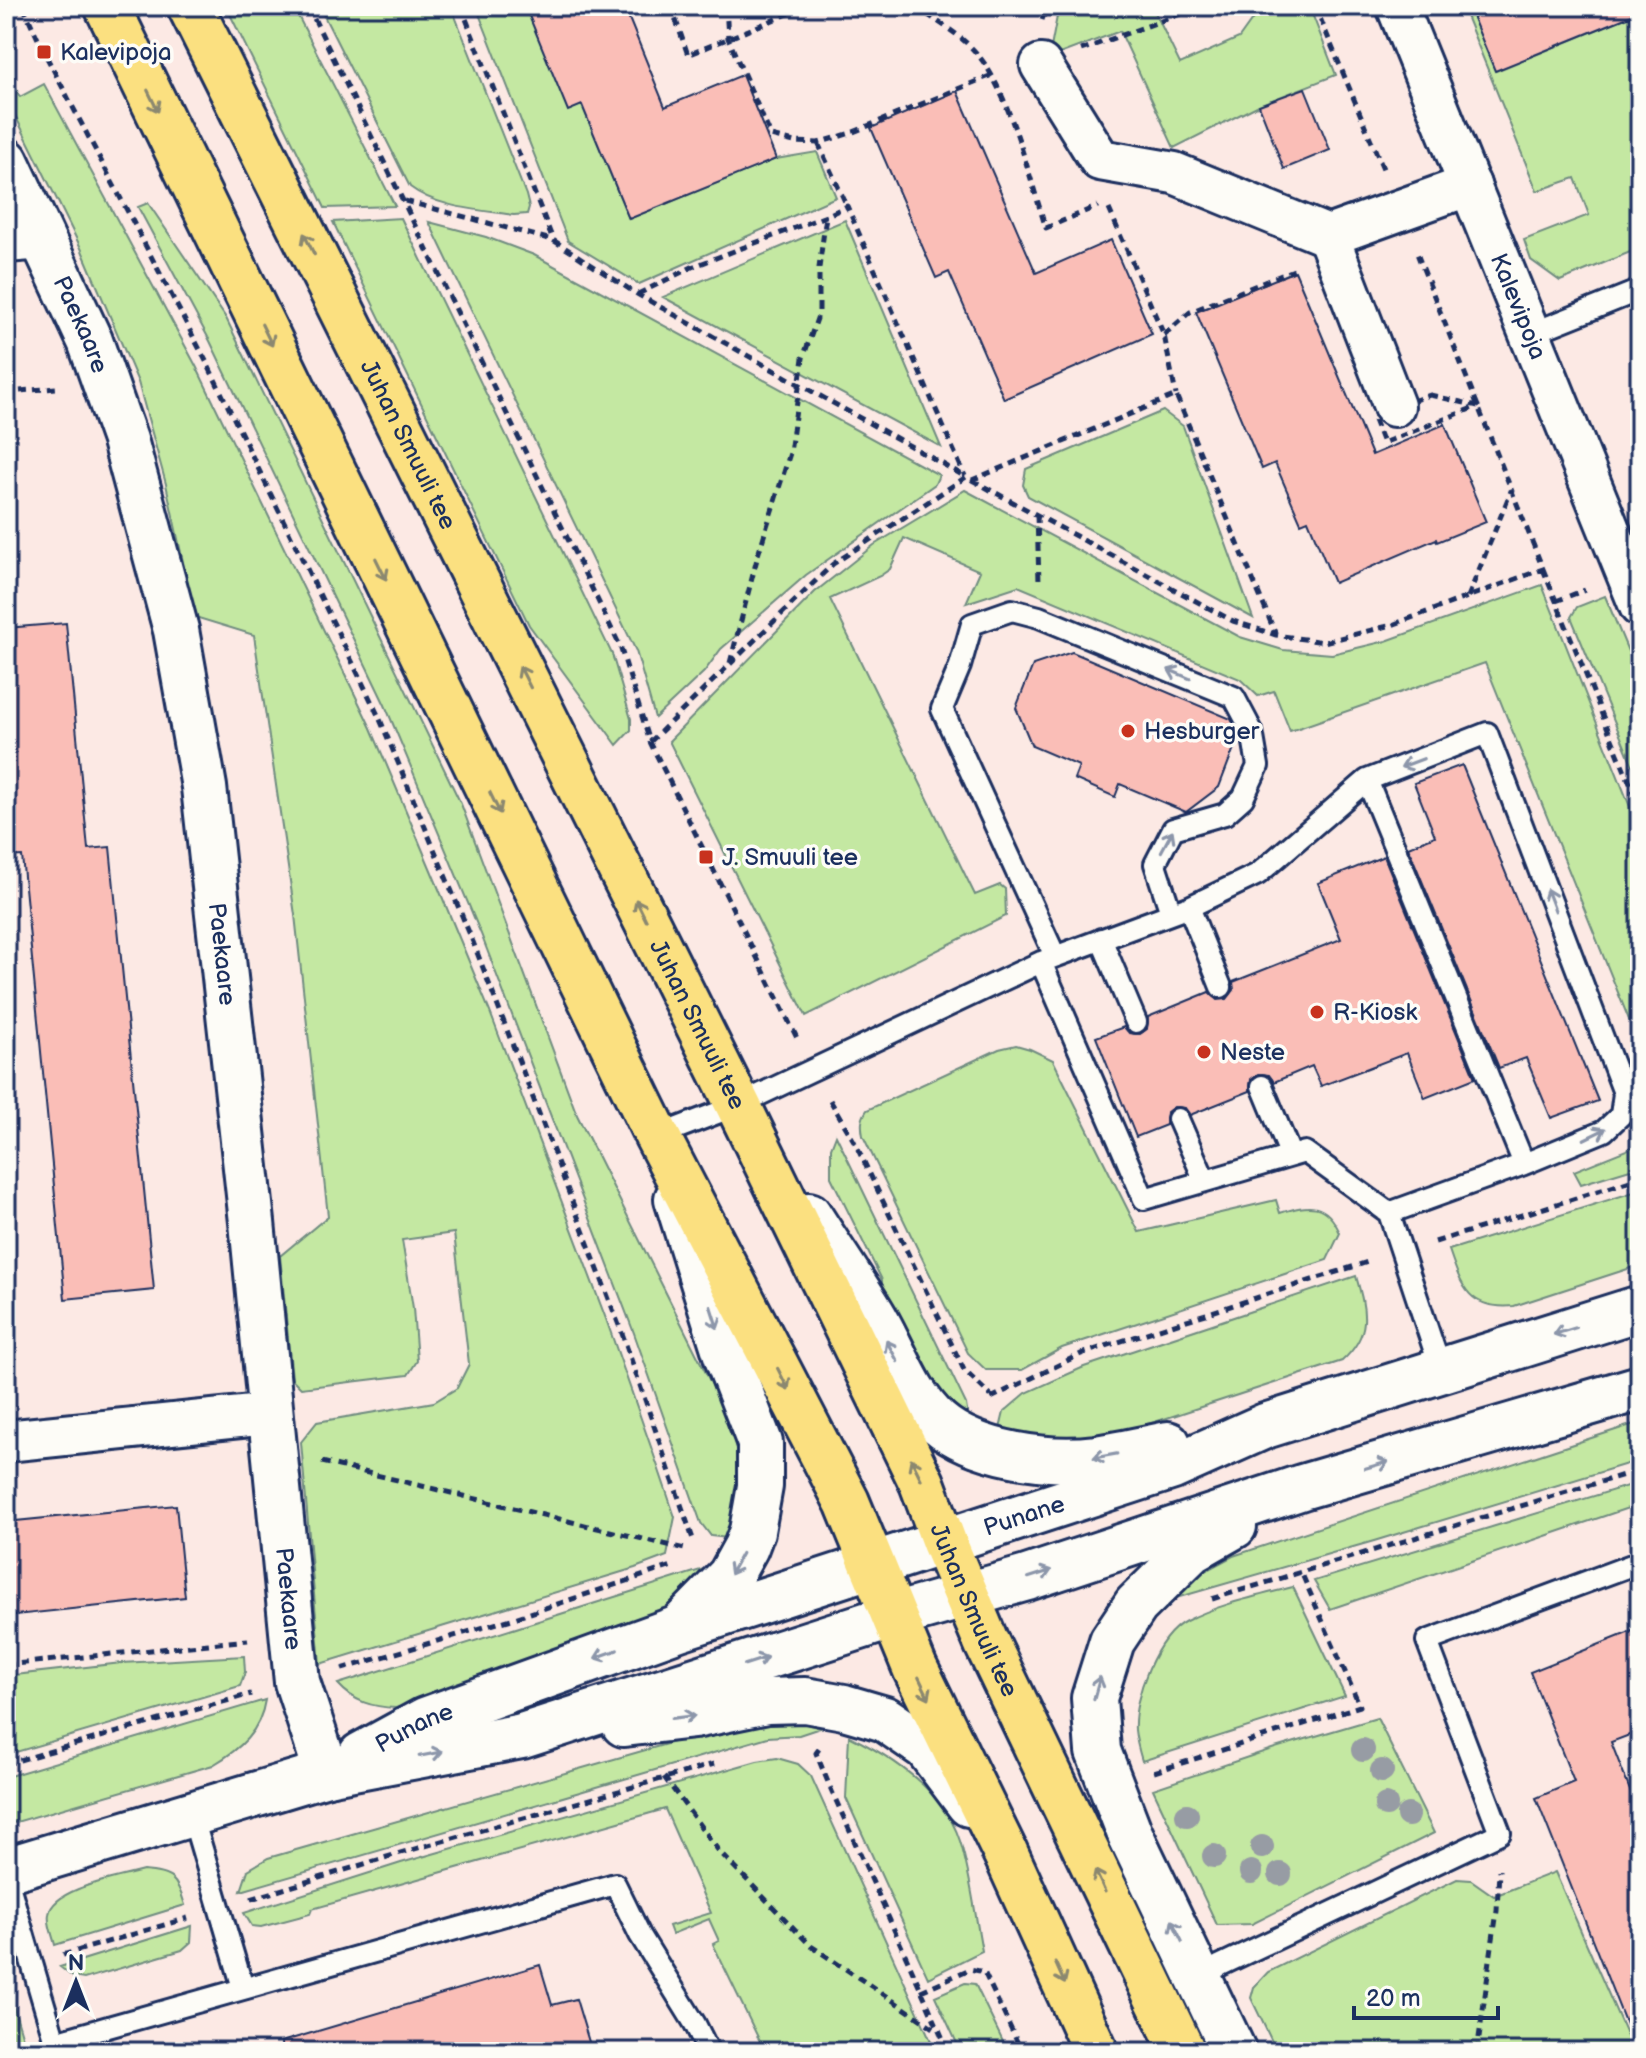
<svg xmlns="http://www.w3.org/2000/svg" width="1646" height="2058" viewBox="0 0 1646 2058" font-family="'Balsamiq Sans',sans-serif">
	<rect width="100%" height="100%" fill="#fce9e4"/>
	<filter id="ink" filterUnits="userSpaceOnUse"><feTurbulence type="fractalNoise" baseFrequency=".0125" numOctaves="2"/><feDisplacementMap in="SourceGraphic" scale="16" xChannelSelector="R" yChannelSelector="G"/><feConvolveMatrix kernelMatrix="1 2 1 2 8 2 1 2 1" color-interpolation-filters="sRGB"/></filter>
	<g filter="url(#ink)">
		<path fill="#c4e8a2" stroke="#708c80" stroke-width="2" d="M226,6H293L395,206L325,208Z
			M319,6H451L526,195L529,207L527,214L514,215C481,210 437,208 410,187Z
			M476,6H525L582,105L629,219L776,159L817,152L836,197L639,284L568,241Z
			M1059,6H1152L1180,64L1239,38L1262,6H1309L1336,75L1259,105L1174,148L1120,31L1049,58Z
			M1462,6H1468L1496,71L1640,12V248L1560,281L1531,260L1524,240L1589,215L1575,178L1537,191Z
			M6,70L20,97L44,84L196,366L371,728L436,882L490,1012L606,1319L657,1464L675,1517L667,1556L635,1568L320,1664L301,1442L317,1422L434,1402L457,1388L469,1364L454,1233L402,1240L413,1308L417,1361L408,1375L301,1388L292,1379L280,1256L328,1216L295,915L254,635L195,617L166,484L138,382L81,248L6,97Z
			M148,203L226,318L461,804L577,1115L723,1407C744,1461 742,1483 727,1538L711,1536L701,1523L634,1333L481,934L385,705L210,341L138,207Z
			M401,218L612,654L631,719V730L617,745L529,625L333,222Z
			M845,220L941,447L663,297Z
			M429,222L486,237L534,255L939,475L935,484L806,575L721,649L704,672L655,718L636,651Z
			M1163,411L1183,426L1253,618L1028,496L1023,485L1026,469Z
			M965,490L1240,637L1283,650L1332,654L1386,641L1542,585L1640,832V1047L1485,663L1290,731L1274,691L1258,696L1240,679L1018,586L966,603L980,571L904,538L890,569L880,576L830,599L975,895L1000,885L1005,889L1006,916L806,1016L669,741L815,592L874,545Z
			M1605,596L1640,680V783L1571,617L1577,607Z
			M1016,1045L1030,1049L1053,1060L1139,1232L1276,1200L1280,1213C1309,1204 1326,1201 1340,1233L1327,1260L1062,1348L1022,1370H986L968,1353L863,1136C861,1125 861,1119 867,1110L999,1049Z
			M836,1135L966,1404L968,1417L933,1385L882,1289V1280L831,1177V1148Z
			M1640,1140V1166L1581,1184L1574,1171L1629,1149Z
			M1640,1190V1265L1514,1306C1469,1310 1462,1288 1449,1250Z
			M1356,1276C1366,1311 1372,1334 1342,1361L1124,1432L1088,1440L999,1433L1004,1412L1026,1393L1084,1367Z
			M1640,1422V1460L1374,1541L1169,1600L1199,1574L1233,1556Z
			M1640,1482V1504L1330,1609L1314,1581Z
			M710,1567L686,1594L654,1617L513,1671L396,1708C372,1707 354,1702 338,1684Z
			M1293,1587L1345,1696L1142,1761C1139,1751 1136,1740 1135,1730C1133,1698 1156,1636 1186,1621C1219,1604 1258,1596 1293,1587Z
			M244,1656L245,1672L240,1686L6,1755V1676L122,1663Z
			M265,1700C260,1732 240,1749 213,1765L6,1825V1777Z
			M1377,1718L1434,1833L1252,1924L1217,1925L1153,1789L1275,1748Z
			M800,1722L820,1728L799,1735L768,1737L241,1891L248,1870L268,1858L712,1731L745,1724Z
			M849,1736C894,1758 944,1791 960,1841C971,1876 975,1915 982,1951L928,1978L846,1798Z
			M777,1758L798,1764L811,1776L936,2052H765L713,1944L719,1941L709,1919L672,1934L669,1926L711,1913L665,1809L312,1909L310,1914L261,1927L252,1926L244,1913L401,1863L757,1761Z
			M143,1871C172,1873 177,1878 185,1905L55,1945C53,1936 47,1923 49,1914C54,1887 120,1878 143,1871Z
			M1555,1872L1634,2052H1277L1251,1998L1254,1987L1268,1972L1457,1879L1471,1880L1494,1896Z
			M192,1926L191,1942L182,1950L84,1979L73,1977L60,1967Z
			M965,1983L975,1984L1008,2052H961L935,1996Z
			M7,1984L27,2052H6Z"/>
		<path fill="#fabeb7" stroke="#1b2f5e" stroke-width="2" d="M525,6H624L665,107L742,75L776,159L629,219L582,105L568,111Z
			M1468,6H1640V12L1495,71Z
			M1305,88L1330,150L1284,169L1259,105Z
			M957,91L1036,273L1111,240L1152,334L1004,399L949,272L936,278L871,128Z
			M1295,271L1372,455L1445,424L1486,522L1437,542L1436,539L1334,583L1308,520L1301,523L1275,463L1262,469L1196,312Z
			M66,623L88,849L110,847L154,1290L65,1299L22,856L6,857V628Z
			M1072,652L1231,719L1239,735L1219,787L1186,812L1120,784L1115,797L1074,779L1079,766L1032,746L1016,708L1033,665Z
			M1462,765L1598,1101L1551,1118L1526,1058L1499,1068L1408,847L1435,836L1414,783Z
			M1384,856L1475,1078L1425,1098L1407,1053L1321,1086L1312,1066L1274,1082L1269,1075L1258,1074L1251,1079L1250,1091L1190,1115L1185,1108L1174,1107L1167,1112L1166,1125L1136,1137L1096,1037L1124,1027L1129,1033L1140,1034L1147,1029L1148,1017L1209,992L1218,1000L1227,999L1234,990L1233,982L1341,939L1318,883Z
			M176,1505L185,1597L6,1616V1522Z
			M1640,1628V1731L1611,1742L1640,1816V2052H1637L1536,1798L1574,1782L1530,1672Z
			M540,1965L552,2005L576,1999L592,2052H282L281,2042Z"/>
		<g fill="none" stroke-linecap="round" stroke-linejoin="round">
			<g stroke="#1b2f5e" stroke-width="26">
				<path id="lane" d="M1530,334L1640,290
					M1367,780L1487,733L1624,1093L1621,1115L1604,1131L1524,1164
					M1189,907L1221,987
					M1101,939L1136,1022
					M1055,956L942,709L960,666L972,624L1012,610L1039,617L1234,697L1252,731L1258,766L1243,798L1225,814L1173,829L1155,864L1171,913
					M1041,962L1144,1199L1305,1152L1389,1213L1441,1370
					M1262,1086L1291,1156
					M1178,1119L1205,1181
					M657,1136L738,1105L1041,962L1189,907L1258,874L1367,780L1524,1164L1389,1213
					M192,1815L243,1988
					M6,1875L58,2052
					M1195,1980L1221,1965L1500,1833L1427,1641L1640,1562
					M55,2042L615,1884L640,1935L695,2024L709,2052"/>
			</g>
			<g stroke="#1b2f5e" stroke-width="46">
				<g id="street">
					<path id="s1" d="M1397,6L1640,606"/>
					<path d="M1041,65L1100,160L1174,173L1328,236L1470,185"/>
					<path d="M1328,236L1394,406"/>
					<path d="M6,242L44,239"/>
					<path d="M6,1441L270,1414"/>
				</g>
			</g>
			<g stroke="#1b2f5e" stroke-width="50">
				<g id="secondary">
					<path id="s2" d="M6,161L90,341L125,440L176,630L204,787L252,1222L297,1682L327,1773"/>
					<path d="M677,1199L727,1358L760,1443V1486L752,1531L746,1547L730,1576L684,1623"/>
					<path d="M809,1215C831,1250 854,1283 875,1318C895,1352 908,1395 938,1422C975,1454 1049,1464 1096,1458C1120,1454 1144,1449 1168,1444"/>
					<path d="M1234,1526L1192,1550L1136,1605L1112,1641L1094,1698L1098,1751L1130,1834L1234,2052"/>
					<path d="M624,1724L694,1716L767,1701L805,1700L844,1707L885,1719L927,1748L969,1804"/>
					<path id="s3" d="M361,1755L425,1720L679,1628L1173,1467L1265,1426L1640,1308"/>
					<path d="M6,1870L327,1773L522,1736L894,1616L1027,1578L1302,1487L1640,1388"/>
				</g>
			</g>
			<g stroke="#1b2f5e" stroke-width="50">
				<g id="primary">
					<path d="M107,6L657,1136L847,1502L915,1668L1005,1852L1096,2052"/>
					<path id="s4" d="M190,6L738,1105L922,1483L944,1542L987,1644L1183,2052"/>
				</g>
			</g>
			<path stroke="#1b2f5e" stroke-width="5" stroke-dasharray="8 6" stroke-linecap="butt" d="M23,6L44,52L207,363L379,717L473,942L527,1082L623,1336L694,1542
				M308,6L620,646L650,742L797,1038
				M461,6L553,240L637,294L966,477
				M671,6L688,55L807,6
				M726,6L728,38L771,136L794,142L818,143L851,133L992,75
				M915,6C937,22 961,34 978,55C1010,93 1030,180 1046,228L1098,206
				M1176,6C1194,18 1216,13 1236,6
				M1315,6L1384,171
				M1042,20L1047,6
				M1081,50L1186,12
				M818,143L847,206
				M405,201L552,240
				M1109,209L1164,335L1176,395
				M638,294L692,267L826,216L847,206L965,476
				M1164,335L1190,312L1294,270
				M6,392L57,388
				M1430,395L1478,406L1383,443L1372,415Z
				M972,480L1233,621L1276,635L1324,642L1392,625L1543,569L1416,251
				M1037,515L1039,582
				M1543,569L1640,808
				M1468,597L1511,491
				M1556,601L1585,590
				M730,663L758,555L790,453L803,358L819,313V268L826,216
				M650,742L833,564L966,477L972,480L1176,395L1276,635
				M830,1100L854,1141L964,1370L991,1396
				M1435,1242L1640,1178
				M991,1398L1081,1354L1368,1262
				M322,1462L689,1550
				M1212,1599L1640,1470
				M6,1665L248,1640
				M342,1669L515,1618L672,1566
				M819,1749L816,1753L830,1787L949,2052
				M6,1764L251,1694
				M1154,1772L1360,1706L1301,1572
				M664,1777L718,1850L811,1946L940,2032
				M251,1899L397,1854L714,1764
				M63,1955L188,1918
				M921,1991L970,1969L984,1972L1022,2052
				M1477,2052L1497,1911L1499,1870"/>
			<use href="#lane" stroke="#fdfcf7" stroke-width="20"/>
			<use href="#street" stroke="#fdfcf7" stroke-width="40"/>
			<use href="#secondary" stroke="#fdfcf7" stroke-width="44"/>
			<use href="#primary" stroke="#fbe080" stroke-width="44"/>
		</g>
		<g fill="#979ca4">
			<circle cx="1363" cy="1750" r="12"/>
			<circle cx="1382" cy="1771" r="12"/>
			<circle cx="1386" cy="1805" r="12"/>
			<circle cx="1187" cy="1815" r="12"/>
			<circle cx="1408" cy="1815" r="12"/>
			<circle cx="1262" cy="1847" r="12"/>
			<circle cx="1214" cy="1856" r="12"/>
			<circle cx="1251" cy="1872" r="12"/>
			<circle cx="1280" cy="1874" r="12"/>
		</g>
		<defs><path id="oneway-shaft" d="M-6 0H5M1.5-3L5.5 0L1.5 3" fill="none" stroke-width="1.6" stroke-linecap="round" stroke-linejoin="round" transform="scale(2)"/></defs>
		<g stroke="#8b886f">
			<use href="#oneway-shaft" transform="translate(153 101) rotate(64)"/>
			<use href="#oneway-shaft" transform="translate(309 244) rotate(-117)"/>
			<use href="#oneway-shaft" transform="translate(267 335) rotate(64)"/>
			<use href="#oneway-shaft" transform="translate(381 569) rotate(64)"/>
			<use href="#oneway-shaft" transform="translate(525 677) rotate(-117)"/>
			<use href="#oneway-shaft" transform="translate(495 803) rotate(64)"/>
			<use href="#oneway-shaft" transform="translate(641 910) rotate(-116)"/>
			<use href="#oneway-shaft" transform="translate(783 1379) rotate(63)"/>
			<use href="#oneway-shaft" transform="translate(916 1469) rotate(-116)"/>
			<use href="#oneway-shaft" transform="translate(924 1688) rotate(64)"/>
			<use href="#oneway-shaft" transform="translate(1100 1881) rotate(-115)"/>
			<use href="#oneway-shaft" transform="translate(1060 1973) rotate(66)"/>
		</g>
		<g stroke="#8c96aa">
			<use href="#oneway-shaft" transform="translate(1179 674) rotate(-157)"/>
			<use href="#oneway-shaft" transform="translate(1412 763) rotate(159)"/>
			<use href="#oneway-shaft" transform="translate(1167 841) rotate(-62)"/>
			<use href="#oneway-shaft" transform="translate(1551 900) rotate(-111)"/>
			<use href="#oneway-shaft" transform="translate(1595 1134) rotate(-26)"/>
			<use href="#oneway-shaft" transform="translate(714 1317) rotate(72)"/>
			<use href="#oneway-shaft" transform="translate(1565 1331) rotate(163)"/>
			<use href="#oneway-shaft" transform="translate(892 1351) rotate(-118)"/>
			<use href="#oneway-shaft" transform="translate(1105 1456) rotate(170)"/>
			<use href="#oneway-shaft" transform="translate(1377 1465) rotate(-16)"/>
			<use href="#oneway-shaft" transform="translate(736 1564) rotate(119)"/>
			<use href="#oneway-shaft" transform="translate(1040 1574) rotate(-18)"/>
			<use href="#oneway-shaft" transform="translate(606 1654) rotate(160)"/>
			<use href="#oneway-shaft" transform="translate(756 1661) rotate(-18)"/>
			<use href="#oneway-shaft" transform="translate(1097 1688) rotate(-75)"/>
			<use href="#oneway-shaft" transform="translate(683 1717) rotate(-7)"/>
			<use href="#oneway-shaft" transform="translate(431 1754) rotate(-11)"/>
			<use href="#oneway-shaft" transform="translate(1177 1931) rotate(-116)"/>
		</g>
	</g>
	<g fill="#c8321e" stroke="#fdfcf7" stroke-width="3">
		<rect x="36" y="44" width="16" height="16" rx="4"/>
		<circle cx="1128" cy="731" r="8"/>
		<rect x="698" y="849" width="16" height="16" rx="4"/>
		<circle cx="1317" cy="1012" r="8"/>
		<circle cx="1204" cy="1052" r="8"/>
	</g>
	<g text-anchor="middle" dominant-baseline="central" stroke-width="7" stroke-linejoin="round" paint-order="stroke">
		<g font-size="24" fill="#1b2f5e" stroke="#fdfcf7" text-anchor="start">
			<text x="60" y="52">Kalevipoja</text>
			<text x="1144" y="731">Hesburger</text>
			<text x="722" y="857">J. Smuuli tee</text>
			<text x="1333" y="1012">R-Kiosk</text>
			<text x="1220" y="1052">Neste</text>
		</g>
		<g font-size="24" fill="#1b2f5e" stroke="#fdfcf7">
			<text stroke="none"><textPath href="#s1" startOffset="324">Kalevipoja</textPath></text>
			<text stroke="none"><textPath href="#s2" startOffset="180">Paekaare</textPath></text>
			<text stroke="none"><textPath href="#s4" startOffset="490">Juhan Smuuli tee</textPath></text>
			<text stroke="none"><textPath href="#s2" startOffset="828">Paekaare</textPath></text>
			<text stroke="none"><textPath href="#s4" startOffset="1138">Juhan Smuuli tee</textPath></text>
			<text stroke="none"><textPath href="#s3" startOffset="706">Punane</textPath></text>
			<text stroke="none"><textPath href="#s2" startOffset="1476">Paekaare</textPath></text>
			<text stroke="none"><textPath href="#s4" startOffset="1786">Juhan Smuuli tee</textPath></text>
			<text stroke="none"><textPath href="#s3" startOffset="60">Punane</textPath></text>
		</g>
	</g>
	<rect width="1646" height="2058" fill="none" stroke="#fdfcf7" stroke-width="32"/>
	<rect x="16" y="16" width="1614" height="2026" fill="none" stroke="#1b2f5e" stroke-width="3" filter="url(#ink)"/>
	<g transform="translate(76 1982)" stroke="#fdfcf7" stroke-width="6" paint-order="stroke">
	<path d="M0-6L14 30L0 20L-14 30Z" fill="#1b2f5e"/>
	<text y="-12" font-size="22" font-weight="bold" text-anchor="middle" fill="#1b2f5e">N</text>
	</g>
	<path d="M1354 2006v12h144v-12" fill="none" stroke="#1b2f5e" stroke-width="4"/>
	<text x="1366" y="2006" font-size="24" fill="#1b2f5e" stroke="#fdfcf7" stroke-width="6" paint-order="stroke">20 m</text>
</svg>
